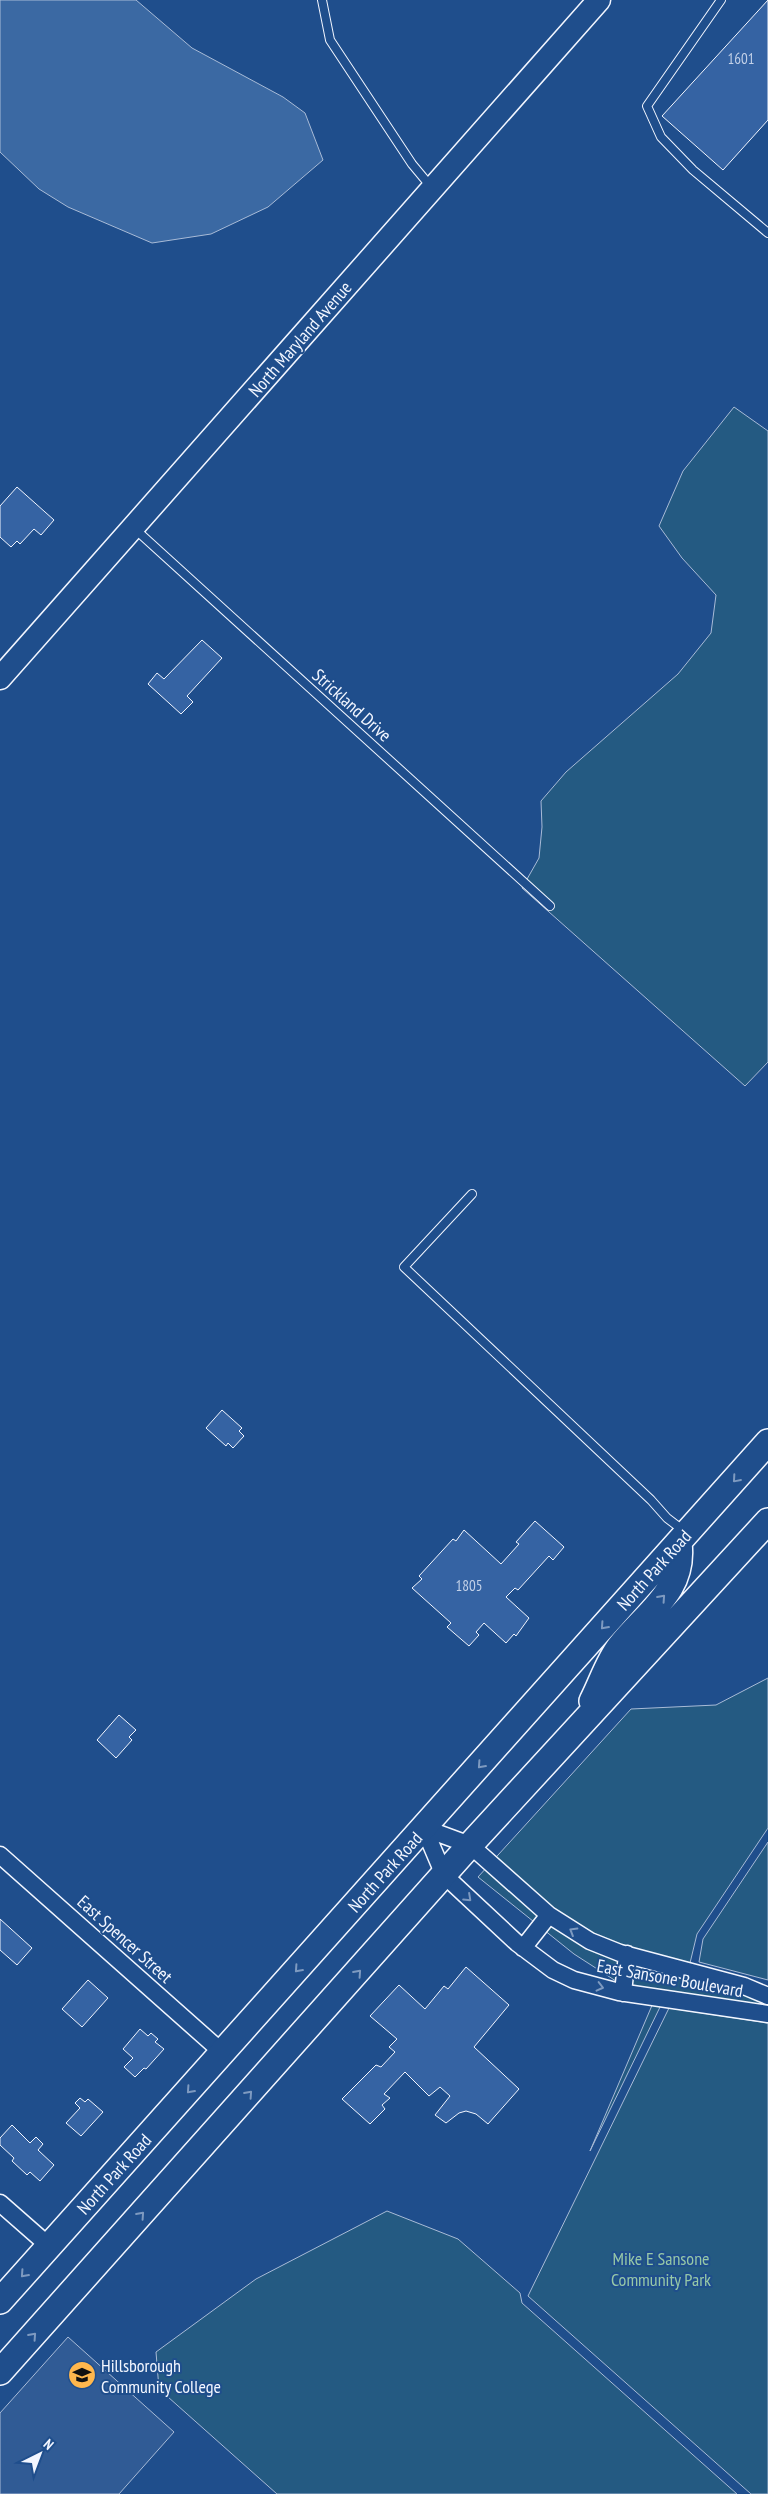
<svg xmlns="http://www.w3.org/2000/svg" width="768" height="2494" viewBox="0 0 768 2494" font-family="'PT Sans Narrow',sans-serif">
	<rect width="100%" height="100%" fill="#1f4e8c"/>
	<path fill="#245a82" stroke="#a8bbd7" d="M734,407L768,431V1062L745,1086L522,888L539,858L542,827L541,801L566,772L678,674L711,633L716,595L682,558L659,526L683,471Z
		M768,1678V1828L697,1934L690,1963L692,1967L768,1988V2014L661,2005L590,2151L656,1996L619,1983L574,1954L478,1877L631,1709L716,1705Z
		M768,1842V1980L699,1962L703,1939Z
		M669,2008L768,2023V2494H751L528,2296Z
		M387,2211L458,2239L520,2293L522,2303L737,2494H277L159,2389L156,2352L256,2279Z"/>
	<path fill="#305b95" stroke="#a8bbd7" d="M68,2337L174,2432L119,2494H0V2413Z"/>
	<path fill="#3b69a3" stroke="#a8bbd7" d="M0,0H136L192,48L283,97L305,113L323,160L268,207L211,234L152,243L68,207L39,189L0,152Z"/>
	<path fill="#3563a3" stroke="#f2f6ff" d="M768,0V120L723,170L662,116Z
		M17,487L54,520L41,535L34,529L20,544L17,541L11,547L0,537V506Z
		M202,640L222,658L187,696L193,702L181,714L148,684L157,673L164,679Z
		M222,1410L242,1428L239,1431L244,1436L233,1448L228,1443L226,1446L206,1428Z
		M535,1521L564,1547L553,1560L549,1556L518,1590L515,1588L506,1597L529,1618L516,1636L514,1634L506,1643L484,1623L476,1632L479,1635L469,1646L447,1627L451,1623L412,1588L422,1579L419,1576L453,1539L456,1541L464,1530L501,1564L519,1544L516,1542Z
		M119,1715L136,1730L129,1737L132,1740L116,1758L97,1740Z
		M0,1919L32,1948L17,1965L0,1950Z
		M466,1967L509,2005L474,2047L519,2089L488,2124L476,2114L466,2111L459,2113L446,2123L435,2115L450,2096L440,2087L429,2096L405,2072L384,2094L390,2098L382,2105L385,2109L370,2124L342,2099L376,2065L381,2067L395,2052L389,2047L397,2039L370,2016L399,1985L425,2009L444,1986L448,1989Z
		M88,1980L108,1998L82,2027L62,2009Z
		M140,2029L148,2036L151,2033L158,2039L155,2042L164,2049L146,2069L144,2068L135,2077L124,2067L133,2058L123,2049Z
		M80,2098L85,2102L88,2099L103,2112L81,2136L66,2123L80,2108L75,2103Z
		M12,2125L30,2143L36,2137L43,2144L38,2150L54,2165L40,2181L30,2172L27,2175L12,2161L14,2158L0,2145V2138Z"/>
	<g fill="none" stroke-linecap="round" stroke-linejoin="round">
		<g stroke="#f2f6ff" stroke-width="10">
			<path id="lane" d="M322,0L330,40L412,164L432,188
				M721,0L647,106L661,137L693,170L768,233
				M135,529L550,906
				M472,1194L404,1267L651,1500L667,1518L684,1531"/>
		</g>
		<g stroke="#f2f6ff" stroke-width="19">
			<path id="street" d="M424,1828L444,1875L517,1943L553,1970L574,1980L619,1992L768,2014
				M424,1828L470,1845L549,1915L590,1941L620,1953L744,1986L768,1996
				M0,1855L223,2053
				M523,1948L549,1915
				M623,1993L627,1954
				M0,2203L49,2246"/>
		</g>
		<g stroke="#f2f6ff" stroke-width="25">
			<path id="secondary" d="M0,678L599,0"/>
		</g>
		<g stroke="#f2f6ff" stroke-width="28">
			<path id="primary" d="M592,1701C601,1684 608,1661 620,1646C647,1612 685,1591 679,1543
				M0,2301L768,1442
				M0,2372L470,1845L768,1521"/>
		</g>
		<use href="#lane" stroke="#1f4e8c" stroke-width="8"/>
		<use href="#street" stroke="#1f4e8c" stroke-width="16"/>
		<use href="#secondary" stroke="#1f4e8c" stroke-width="22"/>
		<use href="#primary" stroke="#1f4e8c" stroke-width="25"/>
	</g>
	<defs><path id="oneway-chevron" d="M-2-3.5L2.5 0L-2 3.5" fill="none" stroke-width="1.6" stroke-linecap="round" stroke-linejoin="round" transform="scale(1.25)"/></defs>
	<g stroke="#7e9ac0">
		<use href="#oneway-chevron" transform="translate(736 1479) rotate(131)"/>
		<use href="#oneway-chevron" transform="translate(662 1598) rotate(-48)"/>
		<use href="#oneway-chevron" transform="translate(604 1626) rotate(132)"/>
		<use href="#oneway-chevron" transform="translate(481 1765) rotate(132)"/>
		<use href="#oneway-chevron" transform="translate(468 1898) rotate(43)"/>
		<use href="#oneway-chevron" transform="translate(573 1931) rotate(-149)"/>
		<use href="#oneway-chevron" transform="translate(298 1969) rotate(132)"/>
		<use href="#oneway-chevron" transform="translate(358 1973) rotate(-48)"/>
		<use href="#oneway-chevron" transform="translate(600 1987) rotate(14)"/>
		<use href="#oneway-chevron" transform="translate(190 2090) rotate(132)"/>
		<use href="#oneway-chevron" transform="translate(249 2094) rotate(-48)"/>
		<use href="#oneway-chevron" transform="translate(141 2215) rotate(-48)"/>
		<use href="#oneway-chevron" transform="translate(24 2274) rotate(132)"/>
		<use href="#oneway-chevron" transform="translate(33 2336) rotate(-48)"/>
	</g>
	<defs>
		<g id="university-disc" transform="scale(1.4375)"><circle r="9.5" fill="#ffb74d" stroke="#1f4e8c"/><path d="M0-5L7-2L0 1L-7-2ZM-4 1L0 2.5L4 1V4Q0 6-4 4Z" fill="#111"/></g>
	</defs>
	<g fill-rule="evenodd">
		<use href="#university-disc" x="82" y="2375"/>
	</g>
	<g text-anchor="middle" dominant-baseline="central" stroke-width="4" stroke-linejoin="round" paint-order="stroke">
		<g font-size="15" fill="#c3d1e8">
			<text x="741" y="58">1601</text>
			<text x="469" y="1585">1805</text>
		</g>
		<g font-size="18" fill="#f2f6ff" stroke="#1f4e8c">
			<text transform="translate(300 339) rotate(-49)">North Maryland Avenue</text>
			<text transform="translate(352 705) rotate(42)">Strickland Drive</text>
			<text transform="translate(654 1570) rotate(-48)">North Park Road</text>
			<text transform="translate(385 1872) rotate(-48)">North Park Road</text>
			<text transform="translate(125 1939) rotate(42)">East Spencer Street</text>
			<text transform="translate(670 1978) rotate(10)">East Sansone Boulevard</text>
			<text transform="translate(114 2174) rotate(-48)">North Park Road</text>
		</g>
		<g font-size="18" fill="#97c8a6" stroke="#1f4e8c">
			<text x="661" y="2258">Mike E Sansone<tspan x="661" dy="21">Community Park</tspan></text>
		</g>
		<g font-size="18" fill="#f2f6ff" stroke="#1f4e8c" text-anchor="start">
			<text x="101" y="2365">Hillsborough<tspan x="101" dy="21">Community College</tspan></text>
		</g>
	</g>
	<g transform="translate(40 2454) rotate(42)" stroke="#1f4e8c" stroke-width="4" paint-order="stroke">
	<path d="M0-4L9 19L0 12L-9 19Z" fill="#f2f6ff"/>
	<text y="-8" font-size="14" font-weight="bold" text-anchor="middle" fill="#f2f6ff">N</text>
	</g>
</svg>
